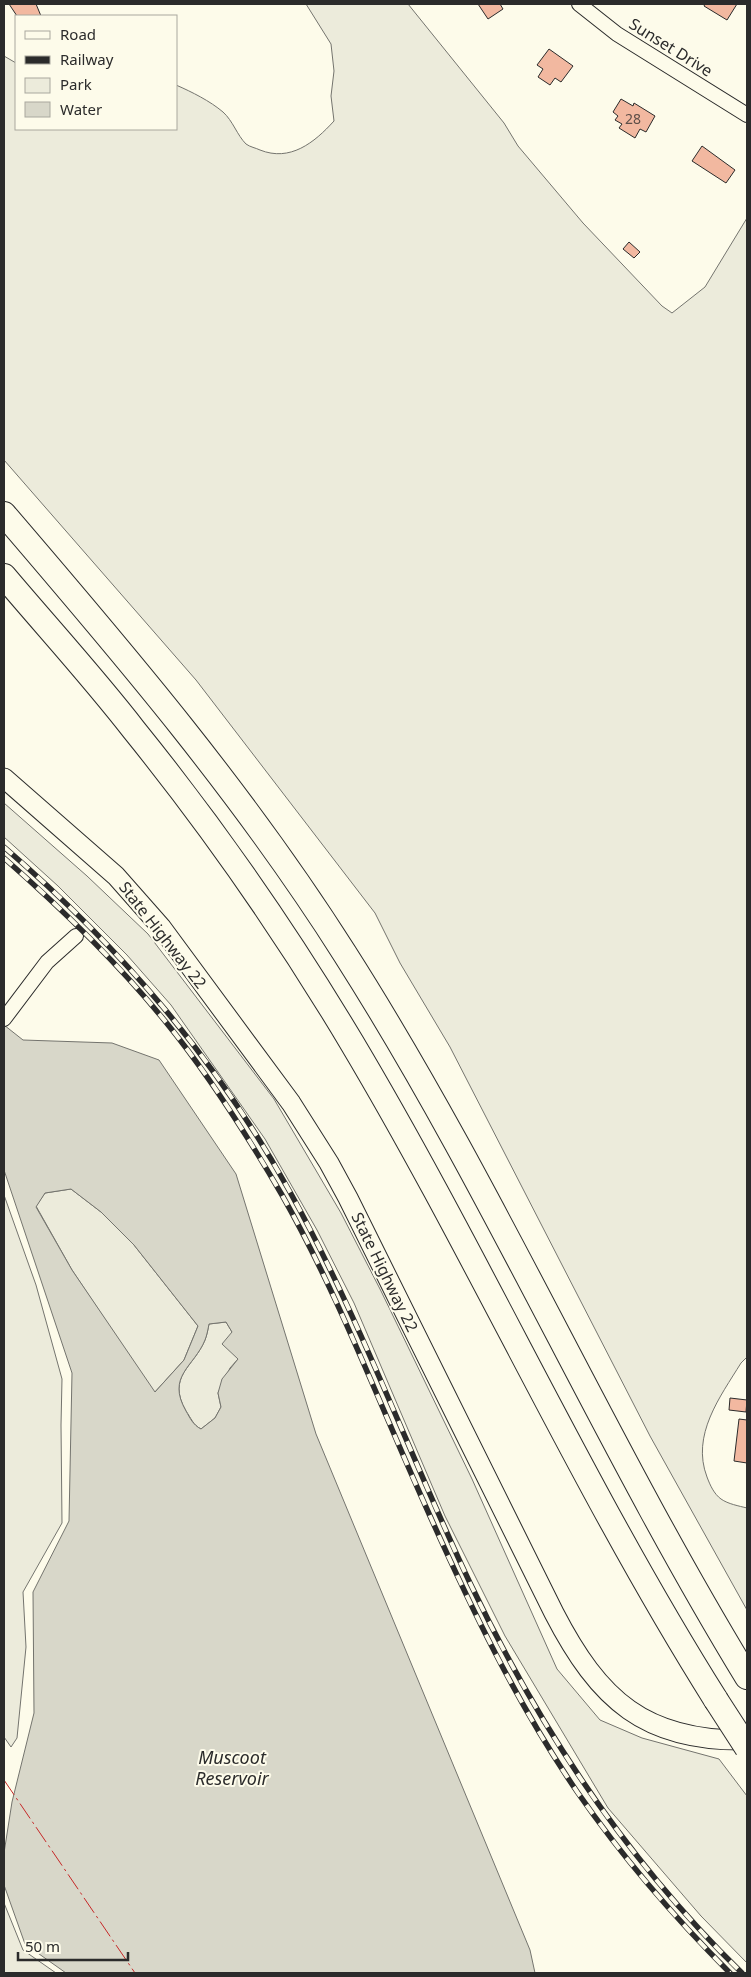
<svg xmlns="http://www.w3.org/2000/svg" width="751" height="1977" viewBox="0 0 751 1977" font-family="'Noto Sans',sans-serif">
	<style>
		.green { fill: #ecebdb; stroke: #74746e }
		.water { fill: #d8d7c9; stroke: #74746e; fill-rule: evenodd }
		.building { fill: #f2b8a0; stroke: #2b2b2b }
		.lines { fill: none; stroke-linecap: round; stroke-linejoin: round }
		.street-casing { stroke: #2b2b2b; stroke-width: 16 }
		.secondary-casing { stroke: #2b2b2b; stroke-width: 21 }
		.highway-casing { stroke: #2b2b2b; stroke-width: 26 }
		.street { stroke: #fdfbea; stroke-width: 14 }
		.secondary { stroke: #fdfbea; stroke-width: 19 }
		.highway { stroke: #fdfbea; stroke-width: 24 }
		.rail-casing { stroke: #2b2b2b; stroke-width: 5.5 }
		.rail { stroke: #fdfbea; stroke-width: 4; stroke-dasharray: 11; stroke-linecap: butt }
		.highway-bridge-casing { stroke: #2b2b2b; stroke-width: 26; stroke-linecap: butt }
		.highway-bridge { stroke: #fdfbea; stroke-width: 24 }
		.power { stroke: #c62828; stroke-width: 1; stroke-dasharray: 18 4 2.5 4; stroke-linecap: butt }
		.labels { text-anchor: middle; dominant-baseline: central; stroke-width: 4; stroke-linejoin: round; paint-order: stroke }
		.number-label { font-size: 14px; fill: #5d4e48 }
		.street-label { font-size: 16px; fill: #2b2b2b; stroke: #fdfbea }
		.water-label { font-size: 18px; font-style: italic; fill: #2b2b2b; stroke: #fdfbea }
	</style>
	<rect width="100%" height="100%" fill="#fdfbea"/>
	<g class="green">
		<path d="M306,4H408L504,123L518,146L583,223L662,306L672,313L705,287L747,218V1357L741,1363C720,1397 691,1435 707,1477C710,1485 714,1494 721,1499C728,1504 739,1506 747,1508V1610L650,1436L450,1047L400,963L375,913L196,680L4,460V56L16,63V129H176V85C192,92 210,101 223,112C233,121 237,135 246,144C250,147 256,148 260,150C290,162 314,143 334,121L331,96L334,71L331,44Z"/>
		<polygon points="4,803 87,876 148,934 274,1099 341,1213 381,1291 472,1479 557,1669 600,1720 642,1738 719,1759 747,1796 747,1963 701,1916 608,1808 505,1636 445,1516 354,1303 317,1230 265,1139 171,1005 127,955 58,886 4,837"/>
		<polygon points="71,1189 101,1212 134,1245 198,1326 184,1360 154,1393 72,1270 36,1206 45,1193"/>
		<polygon points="4,1195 36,1285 62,1379 61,1425 62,1523 23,1592 26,1647 17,1738 11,1747 4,1737"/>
		<path d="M226,1322L232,1332L238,1359L230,1368L218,1393L221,1407L215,1418L201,1429C193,1425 191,1418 186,1411C166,1376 194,1367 205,1340C207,1335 208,1329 209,1324Z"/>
		<polygon points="4,1903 23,1950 56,1973 4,1973"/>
	</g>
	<path class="water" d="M4,1025L23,1040L112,1043L159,1060L236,1174L316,1434L530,1950L535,1973H66L25,1944L4,1885V1853L12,1802L34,1713L33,1592L69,1521L72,1373L4,1170ZM71,1189L101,1212L134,1245L198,1326L184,1360L155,1392L72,1270L36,1207L45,1193ZM226,1322L232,1332L222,1344L238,1359L222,1379L218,1393L221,1407L215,1418L201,1429C193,1425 190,1418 186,1411C166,1376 194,1367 205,1340C207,1335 208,1329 209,1324Z"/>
	<g class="building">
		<polygon points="9,4 36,4 41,16 17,16"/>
		<polygon points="478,4 500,4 503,9 488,19"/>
		<polygon points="705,4 737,4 727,20 704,6"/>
		<polygon points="549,49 573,66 561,82 555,78 550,85 538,77 543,69 537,65"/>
		<polygon points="621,99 633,106 634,103 655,116 646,132 640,129 635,138 619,128 622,124 615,120 618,116 613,112"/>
		<polygon points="702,146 735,170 726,183 692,161"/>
		<polygon points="629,242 640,252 634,258 623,249"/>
		<polygon points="730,1398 747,1400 746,1412 729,1410"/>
		<polygon points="739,1419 747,1420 747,1463 734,1461"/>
	</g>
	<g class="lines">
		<defs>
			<g id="street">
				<polyline points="579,4 617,34 747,115"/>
				<polyline points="4,1019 47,962 76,936"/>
			</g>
			<path id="secondary" d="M4,778L116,876L161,927L291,1103L329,1163L348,1198L554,1613C599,1700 645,1742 747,1740"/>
			<g id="highway">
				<path d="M4,514C125,655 245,796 345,954C493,1186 603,1441 747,1677"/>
				<path d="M4,576C47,627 93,677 134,730C214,829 287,934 352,1043C480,1258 583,1489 716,1700"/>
			</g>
		</defs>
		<use href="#street" class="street-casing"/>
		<use href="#secondary" class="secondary-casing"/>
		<use href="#highway" class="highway-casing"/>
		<use href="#street" class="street"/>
		<use href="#secondary" class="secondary"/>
		<use href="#highway" class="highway"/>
		<defs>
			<g id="rail">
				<path d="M4,847C121,948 215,1057 290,1192C360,1318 409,1454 470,1583C539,1728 627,1861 742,1973"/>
				<path d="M4,858C61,908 117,962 165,1021C209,1075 247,1135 282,1195C338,1294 379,1403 426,1507C470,1606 517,1704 578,1793C623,1858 675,1918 730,1973"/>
			</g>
		</defs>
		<use href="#rail" class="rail-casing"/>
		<use href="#rail" class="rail"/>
		<defs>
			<polyline id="highway-bridge" points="716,1700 747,1748"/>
		</defs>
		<use href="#highway-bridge" class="highway-bridge-casing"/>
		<use href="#highway-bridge" class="highway-bridge"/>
		<polyline class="power" points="4,1780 135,1973"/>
	</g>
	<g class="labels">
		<g class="number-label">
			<text x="633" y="118">28</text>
		</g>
		<g class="street-label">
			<text transform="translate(671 47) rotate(32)">Sunset Drive</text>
			<text transform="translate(163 935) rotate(52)">State Highway 22</text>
			<text transform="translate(385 1272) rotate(64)">State Highway 22</text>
		</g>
		<g class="water-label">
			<text x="232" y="1757">Muscoot<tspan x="232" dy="21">Reservoir</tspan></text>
		</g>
	</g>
	<rect width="751" height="1977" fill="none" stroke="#2b2b2b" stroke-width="10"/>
	<rect x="15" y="15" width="162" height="115" fill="#fdfbea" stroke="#a9a89e"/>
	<rect x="25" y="31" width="25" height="8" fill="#fdfbea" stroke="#a9a89e"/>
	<text x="60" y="40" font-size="15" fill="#2b2b2b">Road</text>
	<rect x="25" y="56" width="25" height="8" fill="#2b2b2b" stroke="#a9a89e"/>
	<text x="60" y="65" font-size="15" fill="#2b2b2b">Railway</text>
	<rect x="25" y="78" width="25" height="15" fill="#ecebdb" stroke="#a9a89e"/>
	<text x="60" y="90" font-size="15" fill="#2b2b2b">Park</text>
	<rect x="25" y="102" width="25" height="15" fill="#d8d7c9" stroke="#a9a89e"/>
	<text x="60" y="115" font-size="15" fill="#2b2b2b">Water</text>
	<path d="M18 1952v8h110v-8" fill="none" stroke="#2b2b2b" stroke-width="2.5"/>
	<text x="25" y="1952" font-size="15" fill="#2b2b2b" stroke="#fdfbea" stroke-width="4" paint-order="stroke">50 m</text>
</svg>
